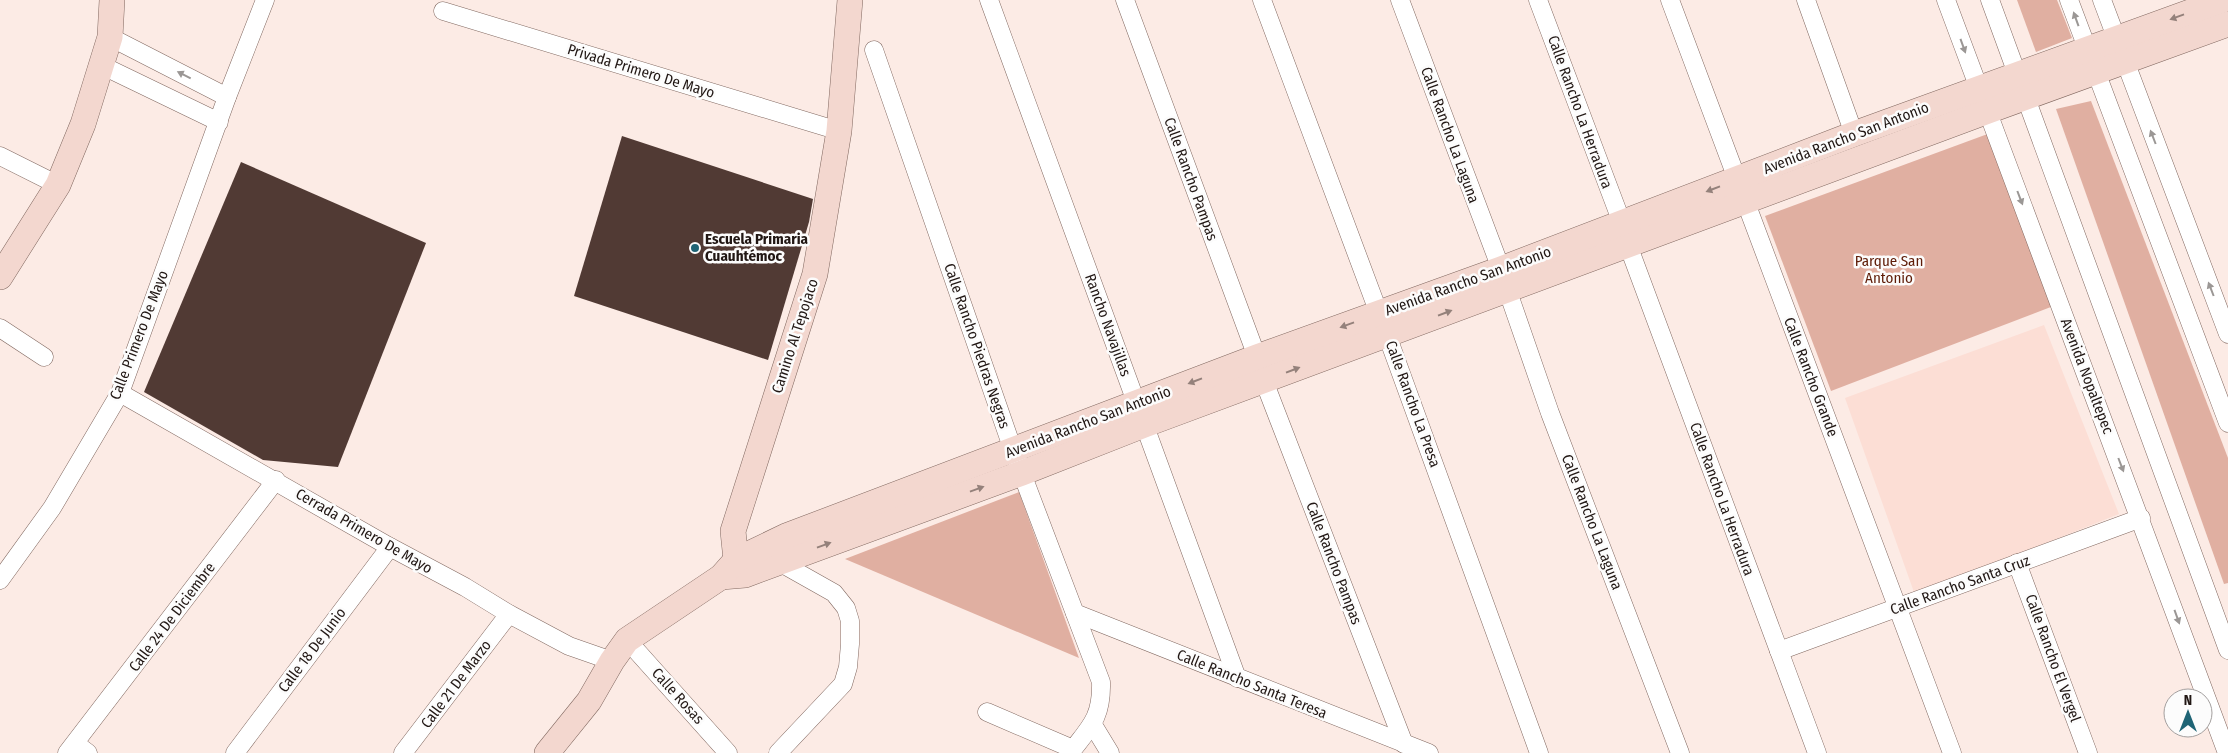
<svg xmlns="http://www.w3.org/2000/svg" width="2228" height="753" viewBox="0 0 2228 753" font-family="'Fira Sans Condensed',sans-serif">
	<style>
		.built { fill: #fcded5 }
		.green { fill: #e0afa1 }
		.building { fill: #513a34 }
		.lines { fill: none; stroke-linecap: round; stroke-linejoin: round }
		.street-casing { stroke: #816860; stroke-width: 19 }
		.secondary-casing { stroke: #816860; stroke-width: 26 }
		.street { stroke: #fff; stroke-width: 18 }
		.secondary { stroke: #f3d7cf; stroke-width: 25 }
		.oneway { fill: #94817b }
		.oneway2 { fill: #9b9795 }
		.poi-dot { fill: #1f6475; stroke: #fcfcfc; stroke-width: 2 }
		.labels { text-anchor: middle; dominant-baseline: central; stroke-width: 5; stroke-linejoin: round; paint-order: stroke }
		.street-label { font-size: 15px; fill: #211714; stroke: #fcfcfc }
		.poi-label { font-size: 15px; font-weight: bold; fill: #211714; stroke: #fcfcfc; text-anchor: start }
		.park-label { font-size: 15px; fill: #5f1d08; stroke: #fcfcfc }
	</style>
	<rect width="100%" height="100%" fill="#fcebe5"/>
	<polygon class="built" points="2044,325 2119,514 1915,595 1845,398"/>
	<g class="green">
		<polygon points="2017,0 2057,0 2072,38 2036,52"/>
		<polygon points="2091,101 2228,458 2228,583 2224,584 2056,109"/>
		<polygon points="1993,132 2056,305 1831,391 1765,216"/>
		<polygon points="1019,492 1079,658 845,559"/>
	</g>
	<g class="building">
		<polygon points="622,136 813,199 809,222 768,360 574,296"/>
		<polygon points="241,162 426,243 338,467 263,460 144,392"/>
	</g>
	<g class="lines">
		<defs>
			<g id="street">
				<polyline points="989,0 1237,678"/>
				<polyline points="1125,0 1257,357"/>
				<polyline points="1262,0 1387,335 1539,753"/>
				<polyline points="1400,0 1501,269"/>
				<polyline points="1538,0 1622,223"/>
				<polyline points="1670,0 1952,753"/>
				<polyline points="1806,0 1854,134"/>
				<polyline points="1946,0 2227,753"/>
				<polyline points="1990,0 2228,650"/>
				<polyline points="2069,0 2228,423"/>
				<polyline points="2102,0 2228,334"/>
				<polyline points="443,11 839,131"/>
				<polyline points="110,37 227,97"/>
				<path d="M874,50L1013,450L1101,682C1102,718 1090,727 1070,753"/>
				<polyline points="103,66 219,122"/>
				<polyline points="0,156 58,185"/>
				<polyline points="1628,245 1817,753"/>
				<polyline points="1507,289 1550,413 1680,753"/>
				<polyline points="0,328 44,357"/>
				<polyline points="1264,381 1404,744"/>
				<polyline points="120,393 390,547 465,587 509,614 569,646 612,661"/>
				<polyline points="775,558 779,562 834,593 846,608 850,621 850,644 848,667 843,684 778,753"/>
				<polyline points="2017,563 2088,753"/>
				<polyline points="0,580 52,508 120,393 227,97 265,0"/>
				<polyline points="1075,613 1429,753"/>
				<polyline points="627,640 728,753"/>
				<polyline points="1779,651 2141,518"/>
				<polyline points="987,712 1073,749"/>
				<polyline points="1093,725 1110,753"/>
				<polyline points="76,744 88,753"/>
				<polyline points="67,753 276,480"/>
				<polyline points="235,753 390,547"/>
				<polyline points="403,753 509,614"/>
			</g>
			<g id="secondary">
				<polyline points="0,277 58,185 83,124 110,37 112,0"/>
				<polyline points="743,573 736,560 733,531 815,274 839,131 850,0"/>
				<polyline points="721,577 745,575 1022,473 1144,425 1988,111 2228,24"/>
				<polyline points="547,753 589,701 612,661 627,640 721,577 736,560 786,536 1257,357 1501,269 1854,134 2223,0"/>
			</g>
		</defs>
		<use href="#street" class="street-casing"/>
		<use href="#secondary" class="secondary-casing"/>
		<use href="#street" class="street"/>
		<use href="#secondary" class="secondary"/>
	</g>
	<defs><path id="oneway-solid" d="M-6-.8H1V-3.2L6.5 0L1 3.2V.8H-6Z" transform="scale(1.25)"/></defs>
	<g class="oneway">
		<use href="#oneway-solid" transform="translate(2177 17) rotate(160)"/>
		<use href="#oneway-solid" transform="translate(1713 189) rotate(159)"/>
		<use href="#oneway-solid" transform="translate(1445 313) rotate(-21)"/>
		<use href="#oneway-solid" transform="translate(1347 325) rotate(160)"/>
		<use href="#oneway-solid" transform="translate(1293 370) rotate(-21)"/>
		<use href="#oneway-solid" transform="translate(1195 381) rotate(159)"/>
		<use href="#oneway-solid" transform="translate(977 489) rotate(-20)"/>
		<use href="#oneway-solid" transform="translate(824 545) rotate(-20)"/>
	</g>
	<g class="oneway2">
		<use href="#oneway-solid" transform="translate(2076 19) rotate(-110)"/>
		<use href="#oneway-solid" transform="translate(1963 46) rotate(70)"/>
		<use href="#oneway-solid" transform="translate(184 75) rotate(-153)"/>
		<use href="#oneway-solid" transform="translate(2153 137) rotate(-111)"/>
		<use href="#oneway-solid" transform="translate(2020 198) rotate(69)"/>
		<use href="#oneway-solid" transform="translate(2211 289) rotate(-111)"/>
		<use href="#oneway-solid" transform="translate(2121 465) rotate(69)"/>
		<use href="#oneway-solid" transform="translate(2177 617) rotate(70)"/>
	</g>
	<circle class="poi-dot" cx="695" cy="248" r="5"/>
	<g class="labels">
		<g class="street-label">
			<text transform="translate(641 71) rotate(17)">Privada Primero De Mayo</text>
			<text transform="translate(1580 112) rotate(70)">Calle Rancho La Herradura</text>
			<text transform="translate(1450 135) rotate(70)">Calle Rancho La Laguna</text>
			<text transform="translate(1846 138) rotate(-21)">Avenida Rancho San Antonio</text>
			<text transform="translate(1191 179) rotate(70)">Calle Rancho Pampas</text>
			<text transform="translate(1468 281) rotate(-20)">Avenida Rancho San Antonio</text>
			<text transform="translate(1108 325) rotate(70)">Rancho Navajillas</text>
			<text transform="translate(139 335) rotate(-69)">Calle Primero De Mayo</text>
			<text transform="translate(795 336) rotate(-72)">Camino Al Tepojaco</text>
			<text transform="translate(977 346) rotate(71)">Calle Rancho Piedras Negras</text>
			<text transform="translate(2087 376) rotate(69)">Avenida Nopaltepec</text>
			<text transform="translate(1811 377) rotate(69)">Calle Rancho Grande</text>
			<text transform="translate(1413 404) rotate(70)">Calle Rancho La Presa</text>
			<text transform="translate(1088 422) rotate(-21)">Avenida Rancho San Antonio</text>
			<text transform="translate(1722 499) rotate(70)">Calle Rancho La Herradura</text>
			<text transform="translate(1592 522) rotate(69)">Calle Rancho La Laguna</text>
			<text transform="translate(364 531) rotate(30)">Cerrada Primero De Mayo</text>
			<text transform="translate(1334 563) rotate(69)">Calle Rancho Pampas</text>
			<text transform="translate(1960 585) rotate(-20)">Calle Rancho Santa Cruz</text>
			<text transform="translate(172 617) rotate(-53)">Calle 24 De Diciembre</text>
			<text transform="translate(312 650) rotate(-53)">Calle 18 De Junio</text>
			<text transform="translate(2053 658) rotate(70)">Calle Rancho El Vergel</text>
			<text transform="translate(456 684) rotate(-53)">Calle 21 De Marzo</text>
			<text transform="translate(1252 684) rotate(22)">Calle Rancho Santa Teresa</text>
			<text transform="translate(678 696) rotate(48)">Calle Rosas</text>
		</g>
		<g class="poi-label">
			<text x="705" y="239">Escuela Primaria<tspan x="705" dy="17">Cuauhtémoc</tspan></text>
		</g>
		<g class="park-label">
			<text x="1889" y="261">Parque San<tspan x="1889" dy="17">Antonio</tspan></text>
		</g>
	</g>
	<g transform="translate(2188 713)"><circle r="24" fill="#fcfcfc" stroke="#a4a09f"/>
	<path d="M0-4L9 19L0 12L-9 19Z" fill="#1f6475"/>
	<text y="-8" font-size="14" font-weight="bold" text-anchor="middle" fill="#211714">N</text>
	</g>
</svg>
